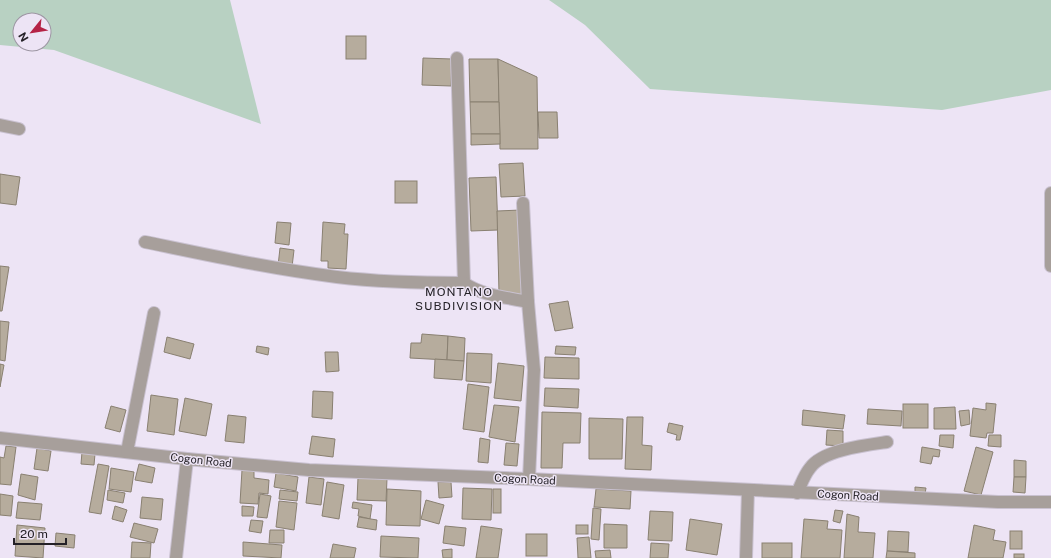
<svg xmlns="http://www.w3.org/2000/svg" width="1051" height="558" viewBox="0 0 1051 558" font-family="'Public Sans',sans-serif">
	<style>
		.green { fill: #b8d1c2; fill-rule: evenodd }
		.building { fill: #b6ac9d; stroke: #898071 }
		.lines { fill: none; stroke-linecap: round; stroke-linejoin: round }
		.minor-casing { stroke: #c9c1d0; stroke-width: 14 }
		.minor { stroke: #a79f9b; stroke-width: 12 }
		.labels { text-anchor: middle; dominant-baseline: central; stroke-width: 3; stroke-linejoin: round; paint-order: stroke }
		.street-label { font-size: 11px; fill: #242127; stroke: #ede4f5 }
		.neighbourhood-label { font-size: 12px; letter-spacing: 1px; fill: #242127; stroke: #ede4f5 }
	</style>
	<rect width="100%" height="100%" fill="#ede4f5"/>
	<g class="green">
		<path d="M0,0H230L261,124L54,50L0,45ZM20,20H44V44H20Z"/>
		<polygon points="549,0 1051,0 1051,90 942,110 650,89 585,25"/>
	</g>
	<g class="building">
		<rect x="346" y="36" width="20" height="23"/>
		<polygon points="423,58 452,59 451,86 422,85"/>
		<polygon points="469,59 498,59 499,102 470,102"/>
		<polygon points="498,59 537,77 538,149 500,149"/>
		<polygon points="470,102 499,102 500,134 471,134"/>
		<polygon points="538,112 557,112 558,138 539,138"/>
		<polygon points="471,134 500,134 500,144 471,145"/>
		<polygon points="523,163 525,196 501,197 499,164"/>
		<polygon points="0,174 20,177 16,205 0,203"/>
		<polygon points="496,177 498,230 471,231 469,178"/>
		<rect x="395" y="181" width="22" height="22"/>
		<polygon points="521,210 522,296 499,293 497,211"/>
		<polygon points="277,222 291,223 289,245 275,243"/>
		<polygon points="323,222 345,224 344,234 348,234 346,269 328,268 328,261 321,261"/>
		<polygon points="280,248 294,250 292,267 278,266"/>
		<polygon points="0,266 9,267 2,311 0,311"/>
		<polygon points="568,301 573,328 555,331 549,304"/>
		<polygon points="0,321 9,322 5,361 0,360"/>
		<polygon points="422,334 448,336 447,360 410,358 411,343 421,343"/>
		<polygon points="448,336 465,338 464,361 447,360"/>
		<polygon points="167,337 194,344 190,359 164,352"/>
		<polygon points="257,346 269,348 268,355 256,352"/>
		<polygon points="556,346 576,347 575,355 555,354"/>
		<polygon points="325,352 338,352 339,371 326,372"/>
		<polygon points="467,353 492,354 491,383 466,381"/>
		<polygon points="545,357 579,358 579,379 544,378"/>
		<polygon points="435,359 464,361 462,380 434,378"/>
		<polygon points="498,363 524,366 521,401 494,398"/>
		<polygon points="0,364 4,365 0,387"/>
		<polygon points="468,384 489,387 484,432 463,429"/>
		<polygon points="545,388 579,389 578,408 544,406"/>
		<polygon points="313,391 333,392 332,419 312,417"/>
		<polygon points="151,395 178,399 174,435 147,431"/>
		<polygon points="185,398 212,404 206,436 179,431"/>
		<polygon points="986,403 996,404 993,433 987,433 986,438 970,436 973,408 986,410"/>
		<rect x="903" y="404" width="25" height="24"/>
		<polygon points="494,405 519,407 515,442 489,437"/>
		<polygon points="111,406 126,410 120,432 105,428"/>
		<polygon points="955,407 956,429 934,429 934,408"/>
		<polygon points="868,409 902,411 901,426 867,424"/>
		<polygon points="803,410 845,415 843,429 802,425"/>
		<polygon points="969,410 970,424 961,426 959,411"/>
		<polygon points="542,412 581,413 580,443 563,443 562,468 541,468"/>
		<polygon points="228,415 246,417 244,443 225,441"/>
		<polygon points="627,417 643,417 642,445 652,446 651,470 625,469"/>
		<polygon points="589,418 623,419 622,459 589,459"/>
		<polygon points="669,423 683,426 680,440 676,440 677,435 667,432"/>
		<polygon points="827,430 843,431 843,446 826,445"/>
		<polygon points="940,435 954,435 953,448 939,446"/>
		<polygon points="989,435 1001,435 1001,447 988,446"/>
		<polygon points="312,436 335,439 333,457 309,454"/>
		<polygon points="480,438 490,440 488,463 478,462"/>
		<polygon points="506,443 519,444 517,466 504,465"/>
		<polygon points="6,446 16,447 11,485 0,484 0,457 4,458"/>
		<polygon points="922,447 940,450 939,457 933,456 931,464 920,462"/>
		<polygon points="976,447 993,452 981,495 964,491"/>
		<polygon points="37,448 51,451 48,471 34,469"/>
		<polygon points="82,452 95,454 94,465 81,464"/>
		<polygon points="1014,460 1026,461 1026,477 1014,477"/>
		<polygon points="98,464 109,466 101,514 89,512"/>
		<polygon points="139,464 155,468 152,483 135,480"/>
		<polygon points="111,468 134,472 131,492 109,489"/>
		<polygon points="242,470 254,471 254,478 269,480 268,494 259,493 258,504 240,503"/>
		<polygon points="276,473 298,477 296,491 274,487"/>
		<polygon points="21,474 38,477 35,500 18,495"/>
		<polygon points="309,477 324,479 321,505 306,503"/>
		<polygon points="1014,477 1026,477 1025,493 1013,492"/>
		<polygon points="358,478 387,479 386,501 357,500"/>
		<polygon points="327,482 344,485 339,519 322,516"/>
		<polygon points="438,482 451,482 452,497 439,498"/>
		<polygon points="915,487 926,488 925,494 915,493"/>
		<polygon points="463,488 492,489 491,520 462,519"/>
		<polygon points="387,489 421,491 420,526 386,525"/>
		<rect x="493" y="489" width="8" height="24"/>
		<polygon points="596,489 631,491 630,509 594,507"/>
		<polygon points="108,490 125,493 123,503 107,500"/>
		<polygon points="280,490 298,492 297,501 279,499"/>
		<polygon points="0,494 13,496 11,516 0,515"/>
		<polygon points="260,494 271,496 267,518 257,517"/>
		<polygon points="142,497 163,499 161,520 140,518"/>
		<polygon points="426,500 444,505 439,524 421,519"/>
		<polygon points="279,501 297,503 294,530 276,527"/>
		<polygon points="18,502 42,504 40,520 16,518"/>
		<polygon points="353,502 372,505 370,519 358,516 359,509 352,508"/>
		<polygon points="115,506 127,510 123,522 112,519"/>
		<polygon points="242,506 254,507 253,516 242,516"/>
		<polygon points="593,508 601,509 599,540 591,539"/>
		<polygon points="835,510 843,511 840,523 833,521"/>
		<polygon points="650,511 673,512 672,541 648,540"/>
		<polygon points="847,514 859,517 858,532 875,533 873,558 844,558"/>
		<polygon points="359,517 377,520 376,530 357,527"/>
		<polygon points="690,519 722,524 717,555 686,550"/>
		<polygon points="804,519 828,521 827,529 842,530 840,558 801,558"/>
		<polygon points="251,520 263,521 261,533 249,531"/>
		<polygon points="134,523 158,529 154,543 130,537"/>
		<polygon points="604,524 627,525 627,548 604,548"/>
		<polygon points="17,525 45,528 43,558 15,556"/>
		<rect x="576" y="525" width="12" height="9"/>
		<polygon points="974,525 995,530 993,540 1006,542 1003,558 968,558"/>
		<polygon points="445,526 466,528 464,546 443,543"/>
		<polygon points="481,526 502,529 498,558 476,558"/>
		<polygon points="270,530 284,530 284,543 269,543"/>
		<polygon points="888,531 909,532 908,552 887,551"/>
		<rect x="1010" y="531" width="12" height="18"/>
		<polygon points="56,533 75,535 74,548 55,546"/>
		<rect x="526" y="534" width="21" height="22"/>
		<polygon points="381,536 419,538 418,558 380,557"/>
		<polygon points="589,537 591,558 578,558 577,538"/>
		<polygon points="132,542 151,543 150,558 131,558"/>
		<polygon points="243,542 282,545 281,558 243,556"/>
		<polygon points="651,543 669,544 668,558 650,558"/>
		<rect x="762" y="543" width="30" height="15"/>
		<polygon points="333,544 356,548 354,558 330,558"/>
		<polygon points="452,549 452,558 443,558 442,550"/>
		<polygon points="610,550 611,558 596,558 595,551"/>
		<polygon points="887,551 915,553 915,558 886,558"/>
		<rect x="1014" y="554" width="10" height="4"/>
	</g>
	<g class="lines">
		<defs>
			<g id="minor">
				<path d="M457,58L464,283C483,296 506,297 528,302L534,370L529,479"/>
				<polyline points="0,125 19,129"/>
				<polyline points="1051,193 1051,266"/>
				<polyline points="523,203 528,302"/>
				<path d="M145,242C208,255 272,269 337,277C379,282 422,283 464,283"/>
				<polyline points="0,438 187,459 309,470 529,479 998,502 1051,502"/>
				<polyline points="127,452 154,313"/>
				<path d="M797,493C801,485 804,475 810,468C822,450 866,445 887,442"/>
				<polyline points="176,558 187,459"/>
				<polyline points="746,558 748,490"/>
			</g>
		</defs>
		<use href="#minor" class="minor-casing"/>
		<use href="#minor" class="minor"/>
	</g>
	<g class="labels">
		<g class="street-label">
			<text transform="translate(201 460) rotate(6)">Cogon Road</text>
			<text transform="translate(525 479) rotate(3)">Cogon Road</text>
			<text transform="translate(848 495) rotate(3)">Cogon Road</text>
		</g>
		<g class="neighbourhood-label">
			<text x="459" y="292">MONTANO<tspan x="459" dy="14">SUBDIVISION</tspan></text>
		</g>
	</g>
	<g transform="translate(32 32) rotate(240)"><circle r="19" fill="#ede4f5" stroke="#9d96a3"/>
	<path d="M0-3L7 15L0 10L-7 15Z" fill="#b52346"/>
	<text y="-6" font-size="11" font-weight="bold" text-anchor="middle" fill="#242127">N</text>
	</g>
	<path d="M14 538v6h52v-6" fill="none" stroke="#242127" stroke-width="2"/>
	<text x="20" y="538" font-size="12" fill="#242127" stroke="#ede4f5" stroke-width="3" paint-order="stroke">20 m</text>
</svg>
